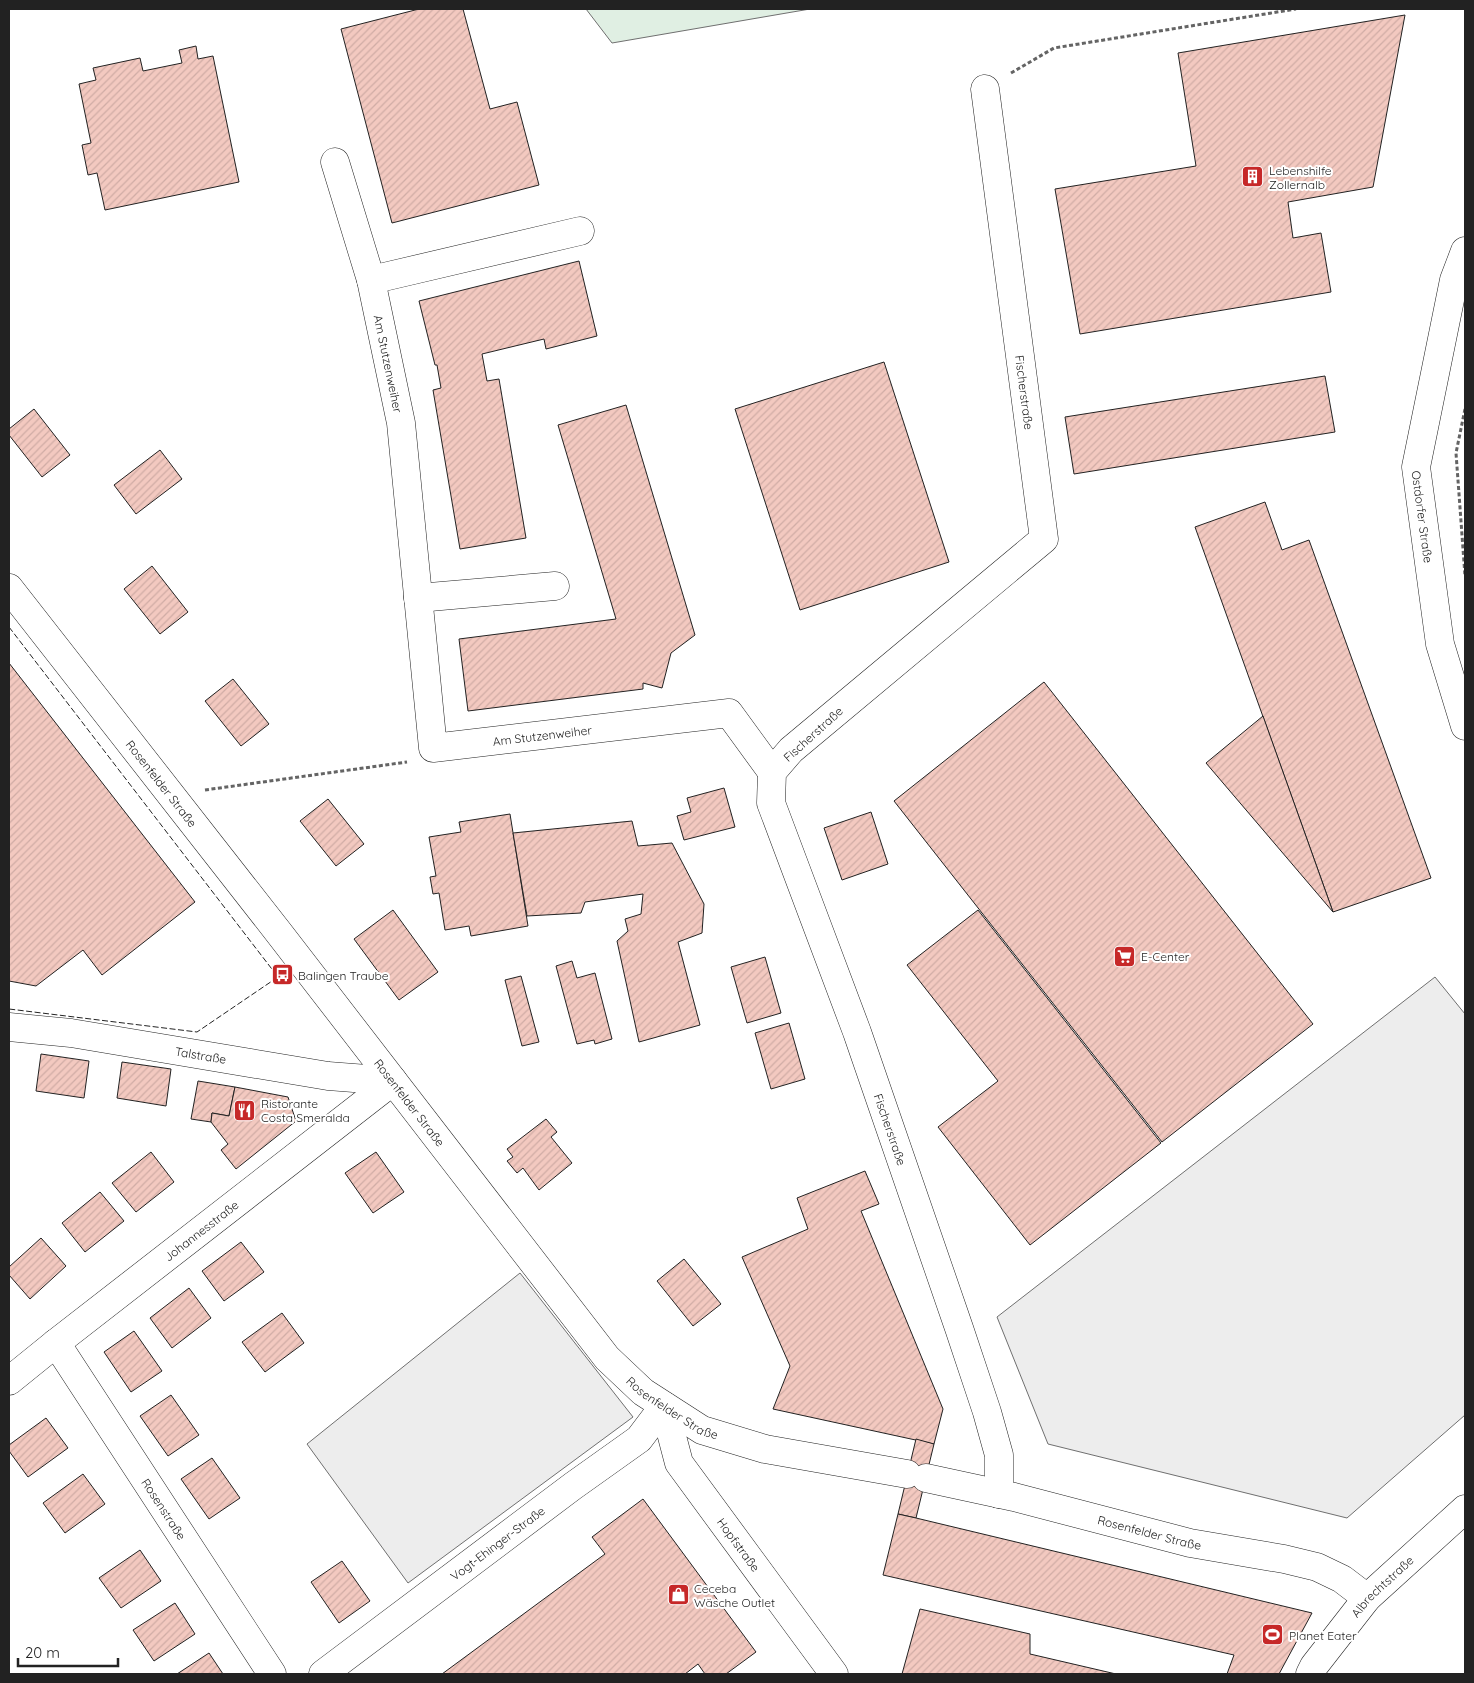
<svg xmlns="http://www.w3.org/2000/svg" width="1474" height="1683" viewBox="0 0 1474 1683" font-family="Quicksand,sans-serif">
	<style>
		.green { fill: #e0efe3; stroke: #6f6f6f }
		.parking { fill: #ededed; stroke: #6f6f6f }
		.building { fill: url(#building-hatch); stroke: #222 }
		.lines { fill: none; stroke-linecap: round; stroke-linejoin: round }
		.minor-casing { stroke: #222; stroke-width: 29 }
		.major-casing { stroke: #222; stroke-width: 29 }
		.path { stroke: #646464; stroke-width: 3; stroke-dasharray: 4 2.5; stroke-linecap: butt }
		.minor { stroke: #fff; stroke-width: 28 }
		.major { stroke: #fff; stroke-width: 28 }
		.fence { stroke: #222; stroke-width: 1; stroke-dasharray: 6 2.5; stroke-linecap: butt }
		.labels { text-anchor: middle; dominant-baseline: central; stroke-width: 4; stroke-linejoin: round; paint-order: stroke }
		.poi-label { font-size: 12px; fill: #222; stroke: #fff; text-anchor: start }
		.street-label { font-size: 12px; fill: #222; stroke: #fff }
	</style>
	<defs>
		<pattern id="building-hatch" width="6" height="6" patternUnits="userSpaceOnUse" patternTransform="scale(1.25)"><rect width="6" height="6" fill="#f3c9c0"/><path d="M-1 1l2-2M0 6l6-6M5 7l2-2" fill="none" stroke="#d0aca5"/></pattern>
	</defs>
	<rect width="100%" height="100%" fill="#fff"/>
	<polygon class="green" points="586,9 810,9 612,43"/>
	<g class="parking">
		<polygon points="1435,977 1465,1014 1465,1415 1347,1518 1048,1444 997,1317"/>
		<polygon points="520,1273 633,1417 408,1583 307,1444"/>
	</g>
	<g class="building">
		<polygon points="419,9 463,9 490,109 517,102 539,185 392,223 341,29"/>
		<polygon points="1405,15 1373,187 1288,202 1293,238 1321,233 1331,292 1080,334 1055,189 1196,166 1178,53"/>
		<polygon points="196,46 198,59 213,56 239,182 105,210 97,173 88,175 82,145 91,143 79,84 96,80 93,68 140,58 143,71 182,63 179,50"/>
		<polygon points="579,261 597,336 546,349 544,339 482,354 487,381 499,379 526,538 460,549 433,390 441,388 437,365 435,365 419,301"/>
		<polygon points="884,362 949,562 800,610 735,409"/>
		<polygon points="1325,376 1335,432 1074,474 1065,417"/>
		<polygon points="626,405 695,635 671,653 662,688 643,683 643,689 468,711 459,639 616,619 558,425"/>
		<polygon points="34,409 70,455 42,477 9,435 9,429"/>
		<polygon points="160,450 182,479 136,514 114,485"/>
		<polygon points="1265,502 1282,550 1309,540 1431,878 1333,912 1195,527"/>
		<polygon points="152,566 188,612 160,634 124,589"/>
		<polygon points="9,663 195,902 102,975 83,950 36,986 9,981"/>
		<polygon points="233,679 269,724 241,746 205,701"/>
		<polygon points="1044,682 1313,1024 1162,1142 894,801"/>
		<polygon points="1263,716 1333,912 1206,763"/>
		<polygon points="724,788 735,827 684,840 677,816 691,812 687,798"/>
		<polygon points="328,799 364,844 336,866 300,821"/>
		<polygon points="871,812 888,864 842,880 824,828"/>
		<polygon points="510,814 528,926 471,936 469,926 445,930 439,893 433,894 430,877 436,876 429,837 461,832 459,822"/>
		<polygon points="632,821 638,846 672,843 704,904 702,933 678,942 700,1025 639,1042 617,941 628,931 625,919 641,914 643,894 585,902 581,913 527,916 513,833"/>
		<polygon points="393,910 438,972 399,1000 354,939"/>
		<polygon points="978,910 1161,1143 1030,1245 938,1127 998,1081 907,965"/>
		<polygon points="765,957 781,1013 747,1023 731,967"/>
		<polygon points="572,961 577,978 595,973 612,1039 595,1044 594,1040 577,1044 556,966"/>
		<polygon points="521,976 539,1042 522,1046 505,980"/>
		<polygon points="789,1023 805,1079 771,1089 755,1033"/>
		<polygon points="41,1054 89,1061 84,1098 36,1091"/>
		<polygon points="122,1062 171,1069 166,1106 117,1098"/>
		<polygon points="198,1081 235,1087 229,1116 212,1113 211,1122 191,1119"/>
		<polygon points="235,1087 288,1097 296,1121 236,1169 221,1150 228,1144 211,1122 212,1113 229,1116"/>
		<polygon points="546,1119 557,1132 551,1137 572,1163 539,1190 523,1168 517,1173 507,1161 513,1157 507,1149"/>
		<polygon points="151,1152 174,1182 136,1212 112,1183"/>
		<polygon points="376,1152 404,1192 373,1213 345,1173"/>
		<polygon points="865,1171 879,1204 861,1211 943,1409 934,1444 773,1409 790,1366 742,1257 808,1229 797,1198"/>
		<polygon points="100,1192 124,1221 85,1252 62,1223"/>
		<polygon points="41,1238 66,1266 30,1299 9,1275 9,1267"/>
		<polygon points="241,1242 264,1272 224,1301 202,1271"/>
		<polygon points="684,1259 721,1304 693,1326 657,1281"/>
		<polygon points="189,1288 211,1318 172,1348 150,1318"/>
		<polygon points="282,1313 304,1343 265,1372 242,1342"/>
		<polygon points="134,1331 162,1371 131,1392 104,1352"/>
		<polygon points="171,1395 199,1435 168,1456 140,1416"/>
		<polygon points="46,1418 68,1448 28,1477 9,1451 9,1445"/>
		<polygon points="916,1439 934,1444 916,1518 898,1514"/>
		<polygon points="212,1458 240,1498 209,1519 181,1479"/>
		<polygon points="83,1474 105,1504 65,1533 43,1503"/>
		<polygon points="643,1499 756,1652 726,1674 705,1674 698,1664 685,1674 442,1674 605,1554 592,1537"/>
		<polygon points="898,1514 916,1518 1312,1613 1279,1674 1227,1674 1234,1655 883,1575"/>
		<polygon points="140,1550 161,1581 121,1608 99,1578"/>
		<polygon points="342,1561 370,1601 339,1623 311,1582"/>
		<polygon points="175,1603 195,1634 154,1661 133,1630"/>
		<polygon points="920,1609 1030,1634 1030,1654 1116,1674 902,1674"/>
		<polygon points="209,1653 223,1674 177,1674"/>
	</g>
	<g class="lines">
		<defs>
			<g id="minor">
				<path id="s1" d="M985,89L1044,539L791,750L772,772L771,803L857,1032L959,1328L987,1412L999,1455V1494"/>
				<path id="s2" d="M335,162L371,280L401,423L433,748L729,713L772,772"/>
				<polyline points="371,280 580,231"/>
				<path id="s3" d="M9,588L279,933L607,1358L643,1392L702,1430L765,1449L907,1474"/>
				<polyline points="418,598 555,586"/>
				<path id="s4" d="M9,1027L71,1033L328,1076L393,1081"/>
				<path id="s5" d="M56,1343L272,1674"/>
				<path id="s6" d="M9,1381L56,1343L393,1081"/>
				<path id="s7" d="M664,1406L679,1463L834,1674"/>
				<path id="s8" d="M926,1478L1014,1497L1190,1543L1284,1559L1317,1567L1342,1579L1367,1598"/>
				<path id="s9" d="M323,1674L573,1486L639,1439L664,1406"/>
				<path id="s10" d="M1310,1674L1314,1666L1367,1598L1465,1509"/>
			</g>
			<g id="major">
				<path id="s11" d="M1465,251L1454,280L1416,467L1440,644L1465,726"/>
			</g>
		</defs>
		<use href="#minor" class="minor-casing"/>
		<use href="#major" class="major-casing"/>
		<g class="path">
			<polyline points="1011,73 1054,48 1296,9"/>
			<polyline points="1465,409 1456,453 1465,576"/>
			<polyline points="205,790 407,762"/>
		</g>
		<use href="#minor" class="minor"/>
		<use href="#major" class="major"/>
		<polyline class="fence" points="9,627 278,977 197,1032 9,1009"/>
	</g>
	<defs>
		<symbol id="building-square" viewBox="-11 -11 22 22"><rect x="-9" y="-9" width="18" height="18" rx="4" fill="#c62828" stroke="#fff"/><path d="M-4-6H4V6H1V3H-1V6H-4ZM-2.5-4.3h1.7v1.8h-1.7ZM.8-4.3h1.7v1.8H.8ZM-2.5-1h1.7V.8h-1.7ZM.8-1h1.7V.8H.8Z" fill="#fff"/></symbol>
		<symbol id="supermarket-square" viewBox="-11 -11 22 22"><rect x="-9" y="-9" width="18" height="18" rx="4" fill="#c62828" stroke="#fff"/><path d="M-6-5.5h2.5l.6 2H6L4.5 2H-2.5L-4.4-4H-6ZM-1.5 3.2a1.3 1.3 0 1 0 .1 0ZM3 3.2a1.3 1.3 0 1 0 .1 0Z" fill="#fff"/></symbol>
		<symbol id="bus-square" viewBox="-11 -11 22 22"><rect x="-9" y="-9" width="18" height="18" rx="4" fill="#c62828" stroke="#fff"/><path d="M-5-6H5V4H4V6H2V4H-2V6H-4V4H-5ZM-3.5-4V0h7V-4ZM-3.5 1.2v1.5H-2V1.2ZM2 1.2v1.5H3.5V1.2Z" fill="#fff"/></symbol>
		<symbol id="restaurant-square" viewBox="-11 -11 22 22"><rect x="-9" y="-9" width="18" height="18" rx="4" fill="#c62828" stroke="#fff"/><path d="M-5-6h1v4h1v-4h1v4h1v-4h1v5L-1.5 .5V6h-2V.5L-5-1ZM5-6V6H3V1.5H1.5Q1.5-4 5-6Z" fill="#fff"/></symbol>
		<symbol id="shop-square" viewBox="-11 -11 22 22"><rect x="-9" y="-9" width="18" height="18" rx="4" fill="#c62828" stroke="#fff"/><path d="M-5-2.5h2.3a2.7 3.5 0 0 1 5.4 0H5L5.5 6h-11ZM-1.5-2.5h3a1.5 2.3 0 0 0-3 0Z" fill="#fff"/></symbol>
		<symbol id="stadium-square" viewBox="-11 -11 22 22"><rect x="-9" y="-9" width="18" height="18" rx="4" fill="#c62828" stroke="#fff"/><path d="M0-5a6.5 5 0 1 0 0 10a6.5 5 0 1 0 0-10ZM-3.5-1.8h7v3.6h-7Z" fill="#fff"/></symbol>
	</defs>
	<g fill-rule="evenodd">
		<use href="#building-square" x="1240" y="164" width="25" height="25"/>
		<use href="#supermarket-square" x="1112" y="944" width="25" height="25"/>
		<use href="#bus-square" x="270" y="962" width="25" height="25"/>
		<use href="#restaurant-square" x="232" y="1098" width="25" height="25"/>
		<use href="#shop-square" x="666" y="1582" width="25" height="25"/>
		<use href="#stadium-square" x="1260" y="1622" width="25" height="25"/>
	</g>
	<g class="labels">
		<g class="poi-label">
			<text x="1269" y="170">Lebenshilfe<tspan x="1269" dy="14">Zollernalb</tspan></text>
			<text x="1141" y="956">E-Center</text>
			<text x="298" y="975">Balingen Traube</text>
			<text x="261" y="1103">Ristorante<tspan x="261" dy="14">Costa Smeralda</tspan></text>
			<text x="694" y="1588">Ceceba<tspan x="694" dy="14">Wäsche Outlet</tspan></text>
			<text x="1289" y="1635">Planet Eater</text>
		</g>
		<g class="street-label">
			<text stroke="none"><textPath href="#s2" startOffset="209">Am Stutzenweiher</textPath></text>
			<text stroke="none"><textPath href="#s1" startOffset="306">Fischerstraße</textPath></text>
			<text stroke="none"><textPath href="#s11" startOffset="272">Ostdorfer Straße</textPath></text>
			<text transform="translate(813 734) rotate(-42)">Fischerstraße</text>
			<text stroke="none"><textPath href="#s2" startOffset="706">Am Stutzenweiher</textPath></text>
			<text stroke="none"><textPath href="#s3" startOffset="248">Rosenfelder Straße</textPath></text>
			<text stroke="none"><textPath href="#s4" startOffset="194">Talstraße</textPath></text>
			<text stroke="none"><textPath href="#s3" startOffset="652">Rosenfelder Straße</textPath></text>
			<text stroke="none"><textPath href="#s1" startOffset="1191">Fischerstraße</textPath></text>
			<text stroke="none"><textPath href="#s6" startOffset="244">Johannesstraße</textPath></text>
			<text stroke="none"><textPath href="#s3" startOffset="1058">Rosenfelder Straße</textPath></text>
			<text stroke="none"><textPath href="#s5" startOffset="198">Rosenstraße</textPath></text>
			<text stroke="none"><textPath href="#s8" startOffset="230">Rosenfelder Straße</textPath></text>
			<text stroke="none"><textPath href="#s9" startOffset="218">Vogt-Ehinger-Straße</textPath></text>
			<text stroke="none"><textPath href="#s7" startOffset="160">Hopfstraße</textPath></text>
			<text stroke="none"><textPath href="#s10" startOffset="114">Albrechtstraße</textPath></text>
		</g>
	</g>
	<rect width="1474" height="1683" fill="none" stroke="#222222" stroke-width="20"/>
	<path d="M18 1658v8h100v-8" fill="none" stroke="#222222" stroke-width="2.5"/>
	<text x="25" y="1658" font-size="15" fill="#222222" stroke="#ffffff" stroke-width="4" paint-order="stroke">20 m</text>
</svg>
